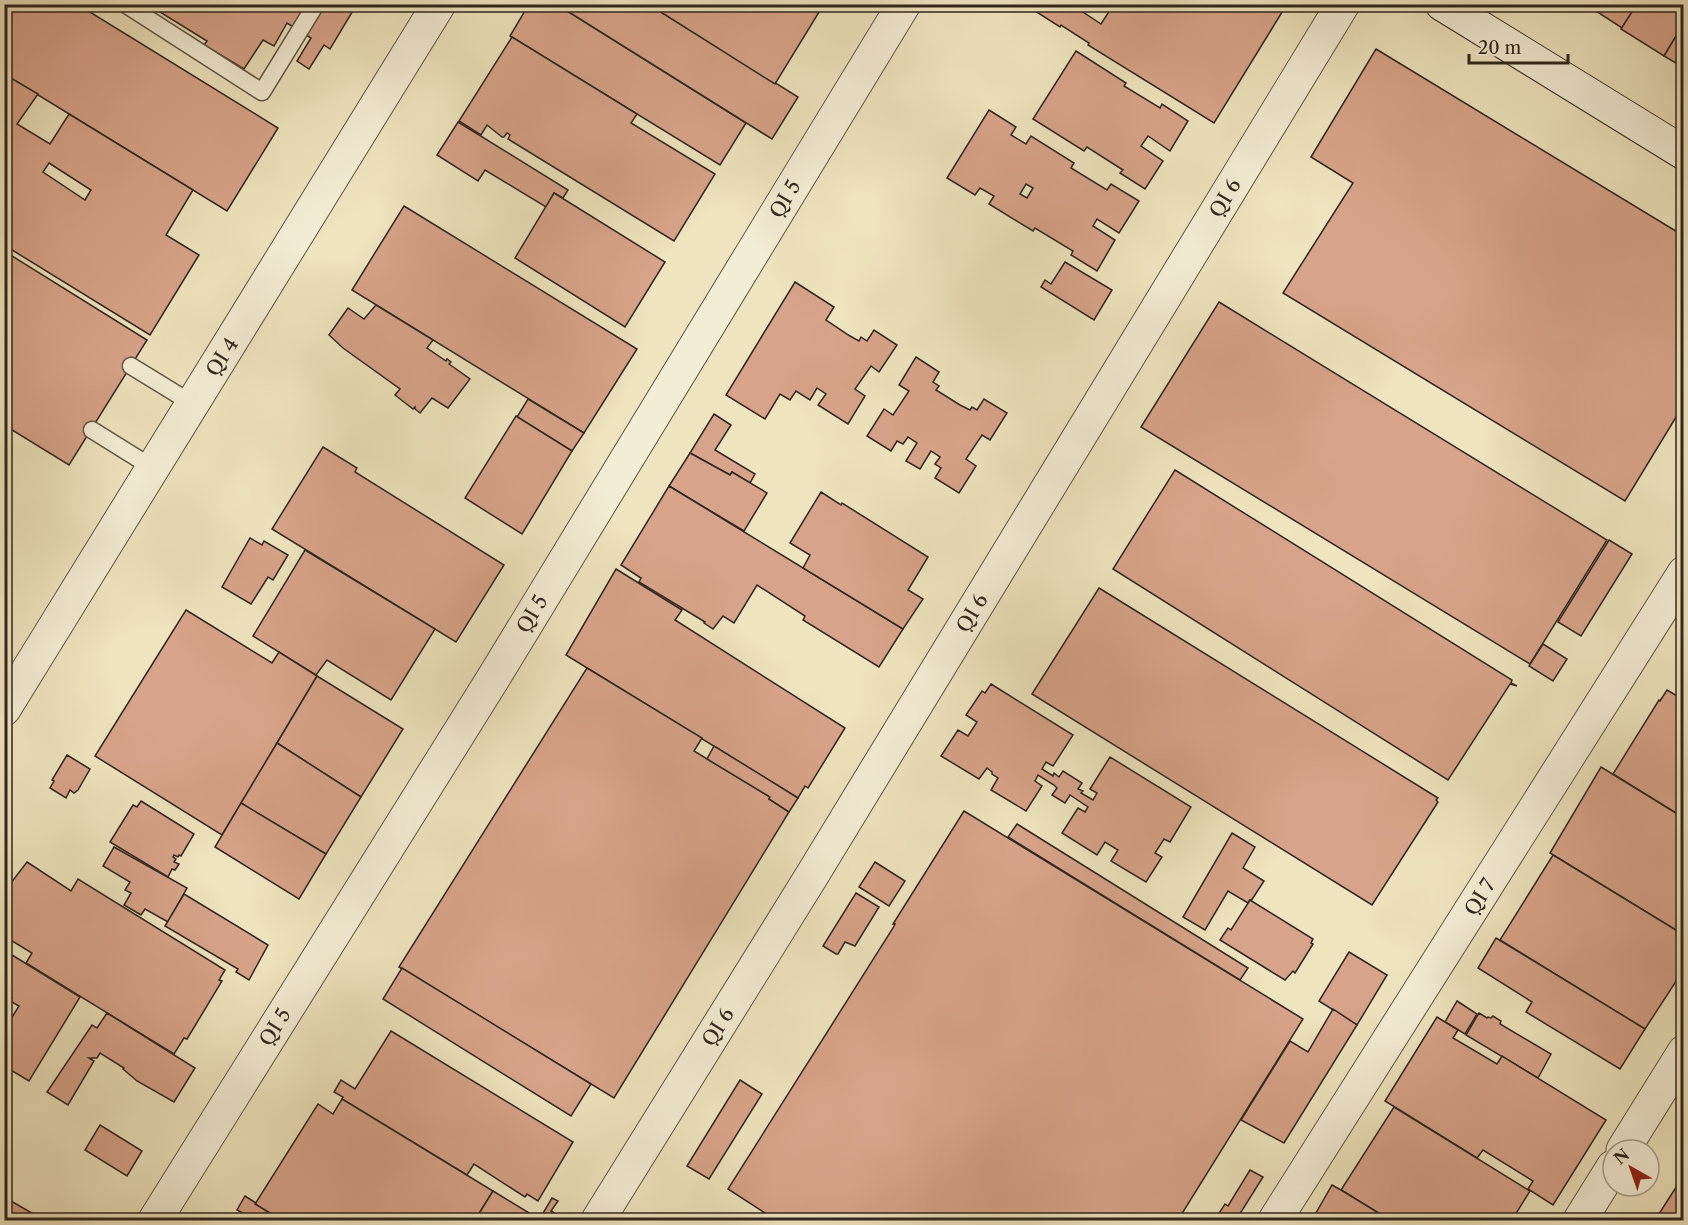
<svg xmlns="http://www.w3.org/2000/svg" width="1688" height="1225" viewBox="0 0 1688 1225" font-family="'Libre Caslon Text',serif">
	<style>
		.building { fill: #d7a38a; stroke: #2f261d; stroke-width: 1.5; fill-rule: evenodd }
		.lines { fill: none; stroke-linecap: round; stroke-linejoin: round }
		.service-casing { stroke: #5f5646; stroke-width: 19 }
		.minor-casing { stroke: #5f5646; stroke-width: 35 }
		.secondary-casing { stroke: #2f261d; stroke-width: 35 }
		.service { stroke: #f4edd5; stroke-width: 16 }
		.minor { stroke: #f4edd5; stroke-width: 33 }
		.secondary { stroke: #f4edd5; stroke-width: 33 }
		.labels { text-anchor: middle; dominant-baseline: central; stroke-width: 4.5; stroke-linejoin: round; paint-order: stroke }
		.street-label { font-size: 20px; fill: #2f261d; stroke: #f4edd5 }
	</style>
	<rect width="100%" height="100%" fill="#eee4bf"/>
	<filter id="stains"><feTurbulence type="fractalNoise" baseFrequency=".00333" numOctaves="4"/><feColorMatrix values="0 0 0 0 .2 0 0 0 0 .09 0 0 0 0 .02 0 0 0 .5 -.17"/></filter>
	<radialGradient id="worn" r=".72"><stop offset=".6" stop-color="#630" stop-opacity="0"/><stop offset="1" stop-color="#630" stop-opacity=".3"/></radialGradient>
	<g class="building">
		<polygon points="4,4 77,4 278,128 227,211 4,74"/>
		<polygon points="147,4 357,4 330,49 324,45 309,69 297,61 311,38 287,23 274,46 263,40 244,69 204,45 207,41"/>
		<polygon points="529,4 556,4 746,123 720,165 510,36"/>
		<polygon points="556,4 648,4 798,97 772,139"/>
		<polygon points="648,4 824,4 775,84"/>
		<polygon points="1024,4 1084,4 1080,10 1101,24 1112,7 1108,4 1287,4 1214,123 1088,45 1089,43 1061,25 1060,27"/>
		<polygon points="1585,4 1637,4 1622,28"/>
		<polygon points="1637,4 1684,4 1684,23 1664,56 1621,29"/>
		<polygon points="1684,23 1684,68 1664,56"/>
		<polygon points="512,37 637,114 631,123 715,174 674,241 508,139 510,135 507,133 504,137 502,137 487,125 481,135 459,121"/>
		<polygon points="1376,49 1684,236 1684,404 1625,501 1283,293 1353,183 1311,157"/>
		<polygon points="1076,51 1126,83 1124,86 1160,108 1162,104 1188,121 1170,151 1148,136 1141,146 1163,161 1145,189 1120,173 1123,170 1087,147 1084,151 1033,119"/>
		<path d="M4,74L38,94L17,124L50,144L69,114L193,190L166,235L199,255L150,335L4,245ZM49,163L91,190L85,200L43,172Z"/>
		<path d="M989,110L1016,127L1011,135L1026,144L1031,136L1074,163L1071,168L1107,190L1111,184L1139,201L1119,233L1097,219L1093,226L1115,240L1097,271L1071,255L1073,251L1035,228L1033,231L989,204L994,196L980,188L975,195L947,178ZM1026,184L1033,188L1027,198L1020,194Z"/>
		<polygon points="458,122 568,190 563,198 554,193 546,207 485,170 478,181 437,155"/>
		<polygon points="554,193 665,262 625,327 515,258"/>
		<polygon points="404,206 637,349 584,433 352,290"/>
		<polygon points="4,251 147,340 69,465 4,425"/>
		<polygon points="1065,262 1112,290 1094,320 1041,287 1045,280 1051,284"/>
		<polygon points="795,282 834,307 826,320 850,336 859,341 861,337 867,341 874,330 897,345 879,372 871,366 855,389 865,396 848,424 818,405 826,394 817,388 810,400 796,391 790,400 780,394 765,419 726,395"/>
		<polygon points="1219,302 1607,540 1530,664 1141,427"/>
		<polygon points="376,305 433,340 427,348 446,361 447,359 451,362 449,364 470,379 448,408 432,398 420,413 415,409 415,407 413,409 395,395 400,389 343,348 329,335 348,308 364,319"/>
		<polygon points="916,357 939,372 933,382 939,386 936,390 960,405 970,410 972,407 977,410 984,399 1007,413 990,440 982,435 966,459 976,466 959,493 935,478 941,468 935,464 940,457 931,451 920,469 906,461 917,443 908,437 903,444 897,441 891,451 867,436 884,409 893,415 909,391 899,385"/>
		<polygon points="528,399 584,433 572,451 517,417"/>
		<polygon points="714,414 731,425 715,450 755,474 750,483 732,472 730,475 690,453"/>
		<polygon points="516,416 572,451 522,534 465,498"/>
		<polygon points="323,447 357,468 355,472 504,565 456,642 272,529"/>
		<polygon points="690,453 730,475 732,472 767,493 744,531 669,486"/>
		<polygon points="1175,470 1512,680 1511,683 1517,686 1510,684 1448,780 1113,569"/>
		<polygon points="669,486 903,629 879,667 803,620 805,616 757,585 734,623 723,616 713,629 704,623 705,622 639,582 641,578 621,565"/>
		<polygon points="821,492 841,505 842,503 928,557 908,590 923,599 903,629 803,568 810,555 790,543"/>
		<polygon points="250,538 262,545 264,541 288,555 273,580 268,577 251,604 222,587"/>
		<polygon points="1609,540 1632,554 1581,636 1558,622"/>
		<polygon points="305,550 435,629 391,700 327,660 316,675 253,636"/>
		<polygon points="616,569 682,610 675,620 845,728 808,788 805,786 798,798 566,655"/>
		<polygon points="1099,588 1438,798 1436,800 1438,802 1372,905 1032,694"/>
		<polygon points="186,610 272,663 279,652 317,676 222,835 95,756"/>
		<polygon points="1543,644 1567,659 1553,681 1529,666"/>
		<polygon points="587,668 702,738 694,751 770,797 769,799 789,812 614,1098 399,967"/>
		<polygon points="317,676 403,729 361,797 277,743"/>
		<polygon points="991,684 1073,735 1053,766 1046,762 1042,769 1053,776 1054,773 1059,777 1063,771 1082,783 1078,789 1083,791 1081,793 1093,800 1097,793 1090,789 1110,757 1191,807 1170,842 1164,839 1155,853 1162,857 1146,882 1111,861 1118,850 1105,842 1097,855 1062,833 1078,808 1085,812 1088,807 1070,795 1065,803 1052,795 1057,788 1054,785 1038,775 1035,781 1042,786 1026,811 991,790 998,778 992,774 992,772 987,768 979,779 941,756 958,730 968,736 977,722 966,715 982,691 985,693"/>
		<polygon points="1667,690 1684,700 1684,818 1613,774 1659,700 1660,701"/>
		<polygon points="277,743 361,797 326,854 241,803"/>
		<polygon points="714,746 798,798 789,812 769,799 770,797 707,759"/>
		<polygon points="67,755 90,769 78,790 74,793 70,790 66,798 50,788 54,781 52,780"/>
		<polygon points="1601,767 1684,818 1684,935 1550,853"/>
		<polygon points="141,801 194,834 181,856 179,855 178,857 174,855 173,857 176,859 174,862 179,864 175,870 172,869 168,877 110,842 133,805 137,807"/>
		<polygon points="241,803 326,854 299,899 215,847"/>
		<polygon points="964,811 1303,1019 1178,1220 765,1220 768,1215 728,1189 893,928 895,924 893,924"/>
		<polygon points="1017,824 1248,968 1240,980 1008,837"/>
		<polygon points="1232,833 1255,847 1243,868 1264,881 1251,901 1250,900 1248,903 1228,891 1205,930 1183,917"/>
		<polygon points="114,847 187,888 168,922 145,909 141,915 124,905 131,893 125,890 130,882 103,866"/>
		<polygon points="1553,855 1684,935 1684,969 1645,1029 1500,940"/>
		<polygon points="27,862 71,891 78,879 225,970 219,980 222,981 187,1039 184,1038 174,1054 26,963 32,953 4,936 4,892"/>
		<polygon points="875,862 905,881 889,906 859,887"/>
		<polygon points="856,893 879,907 855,946 845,942 838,954 836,954 823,946"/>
		<polygon points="184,894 268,945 249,980 236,972 238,969 165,926"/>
		<polygon points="1250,900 1313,939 1311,943 1313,944 1295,973 1293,971 1285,980 1220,940 1228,928 1231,930"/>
		<polygon points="1496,938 1645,1029 1620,1069 1526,1012 1532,1002 1478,968"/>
		<polygon points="4,950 80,997 29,1081 4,1066 4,1030 19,1006 10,1001 12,998 5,994 4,996"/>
		<polygon points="1349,952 1387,975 1357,1025 1319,1001"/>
		<polygon points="402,968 591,1084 571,1116 383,999"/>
		<polygon points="1457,1001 1477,1014 1465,1034 1445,1022"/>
		<polygon points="1333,1009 1357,1025 1284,1143 1241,1120 1290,1041 1308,1052"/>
		<polygon points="107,1013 195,1068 174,1102 137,1081 123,1069 124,1068 100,1053 97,1058 89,1058 94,1061 68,1105 47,1092 92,1025 97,1028"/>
		<polygon points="1479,1013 1487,1018 1488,1017 1491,1018 1493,1016 1501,1021 1500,1024 1551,1054 1538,1078 1466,1035"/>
		<polygon points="1437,1017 1458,1030 1453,1038 1497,1064 1502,1056 1606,1120 1553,1205 1528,1189 1533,1181 1483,1150 1477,1158 1385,1101"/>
		<polygon points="391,1031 573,1142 538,1201 527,1194 525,1197 474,1164 467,1175 342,1099 343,1097 334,1092 341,1080 355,1089"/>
		<polygon points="740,1080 762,1094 709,1179 687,1166"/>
		<polygon points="342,1099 493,1191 475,1220 281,1220 255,1204 318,1104 333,1114"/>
		<polygon points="1394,1107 1530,1191 1512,1220 1390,1220 1341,1190"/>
		<polygon points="100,1125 142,1151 127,1176 85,1150"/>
		<polygon points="1250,1170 1263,1177 1236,1220 1220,1220 1216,1218 1225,1204 1228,1206"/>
		<polygon points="1682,1178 1684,1179 1684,1220 1655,1220"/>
		<polygon points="1332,1185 1341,1190 1390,1220 1312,1220"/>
		<polygon points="493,1191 539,1219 539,1220 475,1220"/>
		<polygon points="245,1196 256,1203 255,1204 281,1220 255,1220 237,1210"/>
		<polygon points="4,1197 44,1220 4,1220"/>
		<polygon points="552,1198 558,1201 551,1211 566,1220 539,1220"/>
	</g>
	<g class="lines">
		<defs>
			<g id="service">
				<polyline points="125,4 262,92 313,9 305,4"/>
				<polyline points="131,366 193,404"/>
				<polyline points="92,430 153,468"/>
			</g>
			<g id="minor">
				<polyline points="4,709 439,4"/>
				<polyline points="1623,1150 1684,1052"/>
				<polyline points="155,1220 494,677 904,4"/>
				<polyline points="598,1220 811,877 1343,4"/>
				<polyline points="1275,1220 1684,573"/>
				<polyline points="1580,1220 1613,1167"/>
			</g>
			<polyline id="secondary" points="1442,4 1684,153"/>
		</defs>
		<use href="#service" class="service-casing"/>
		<use href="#minor" class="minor-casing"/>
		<use href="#secondary" class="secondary-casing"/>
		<use href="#service" class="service"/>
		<use href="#minor" class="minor"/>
		<use href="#secondary" class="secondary"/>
	</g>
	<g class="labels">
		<g class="street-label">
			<text transform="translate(1225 198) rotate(-59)">QI 6</text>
			<text transform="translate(785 199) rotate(-59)">QI 5</text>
			<text transform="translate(222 357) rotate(-58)">QI 4</text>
			<text transform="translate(972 613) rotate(-59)">QI 6</text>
			<text transform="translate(532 614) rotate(-59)">QI 5</text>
			<text transform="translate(1480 897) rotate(-58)">QI 7</text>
			<text transform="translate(275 1027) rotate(-58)">QI 5</text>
			<text transform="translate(718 1027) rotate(-58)">QI 6</text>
		</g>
	</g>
	<rect width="1688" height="1225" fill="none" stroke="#eee4bf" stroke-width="24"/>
	<rect x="6" y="6" width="1676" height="1213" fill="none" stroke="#2f261d" stroke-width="3"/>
	<rect x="12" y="12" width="1664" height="1201" fill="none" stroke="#2f261d" stroke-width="1.5"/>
	<g transform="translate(1631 1168) rotate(320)"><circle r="28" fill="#f4edd5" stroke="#a59d8b" stroke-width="1.5"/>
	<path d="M0-4.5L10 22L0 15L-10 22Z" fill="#8f2418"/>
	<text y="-9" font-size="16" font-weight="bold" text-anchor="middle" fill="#2f261d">N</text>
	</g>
	<path d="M1469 54v9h99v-9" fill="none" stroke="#2f261d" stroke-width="3"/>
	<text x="1478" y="54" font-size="18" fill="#2f261d" stroke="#f4edd5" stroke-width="4.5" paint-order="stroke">20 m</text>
	<rect width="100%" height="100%" filter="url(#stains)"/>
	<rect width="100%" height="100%" fill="url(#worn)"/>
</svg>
